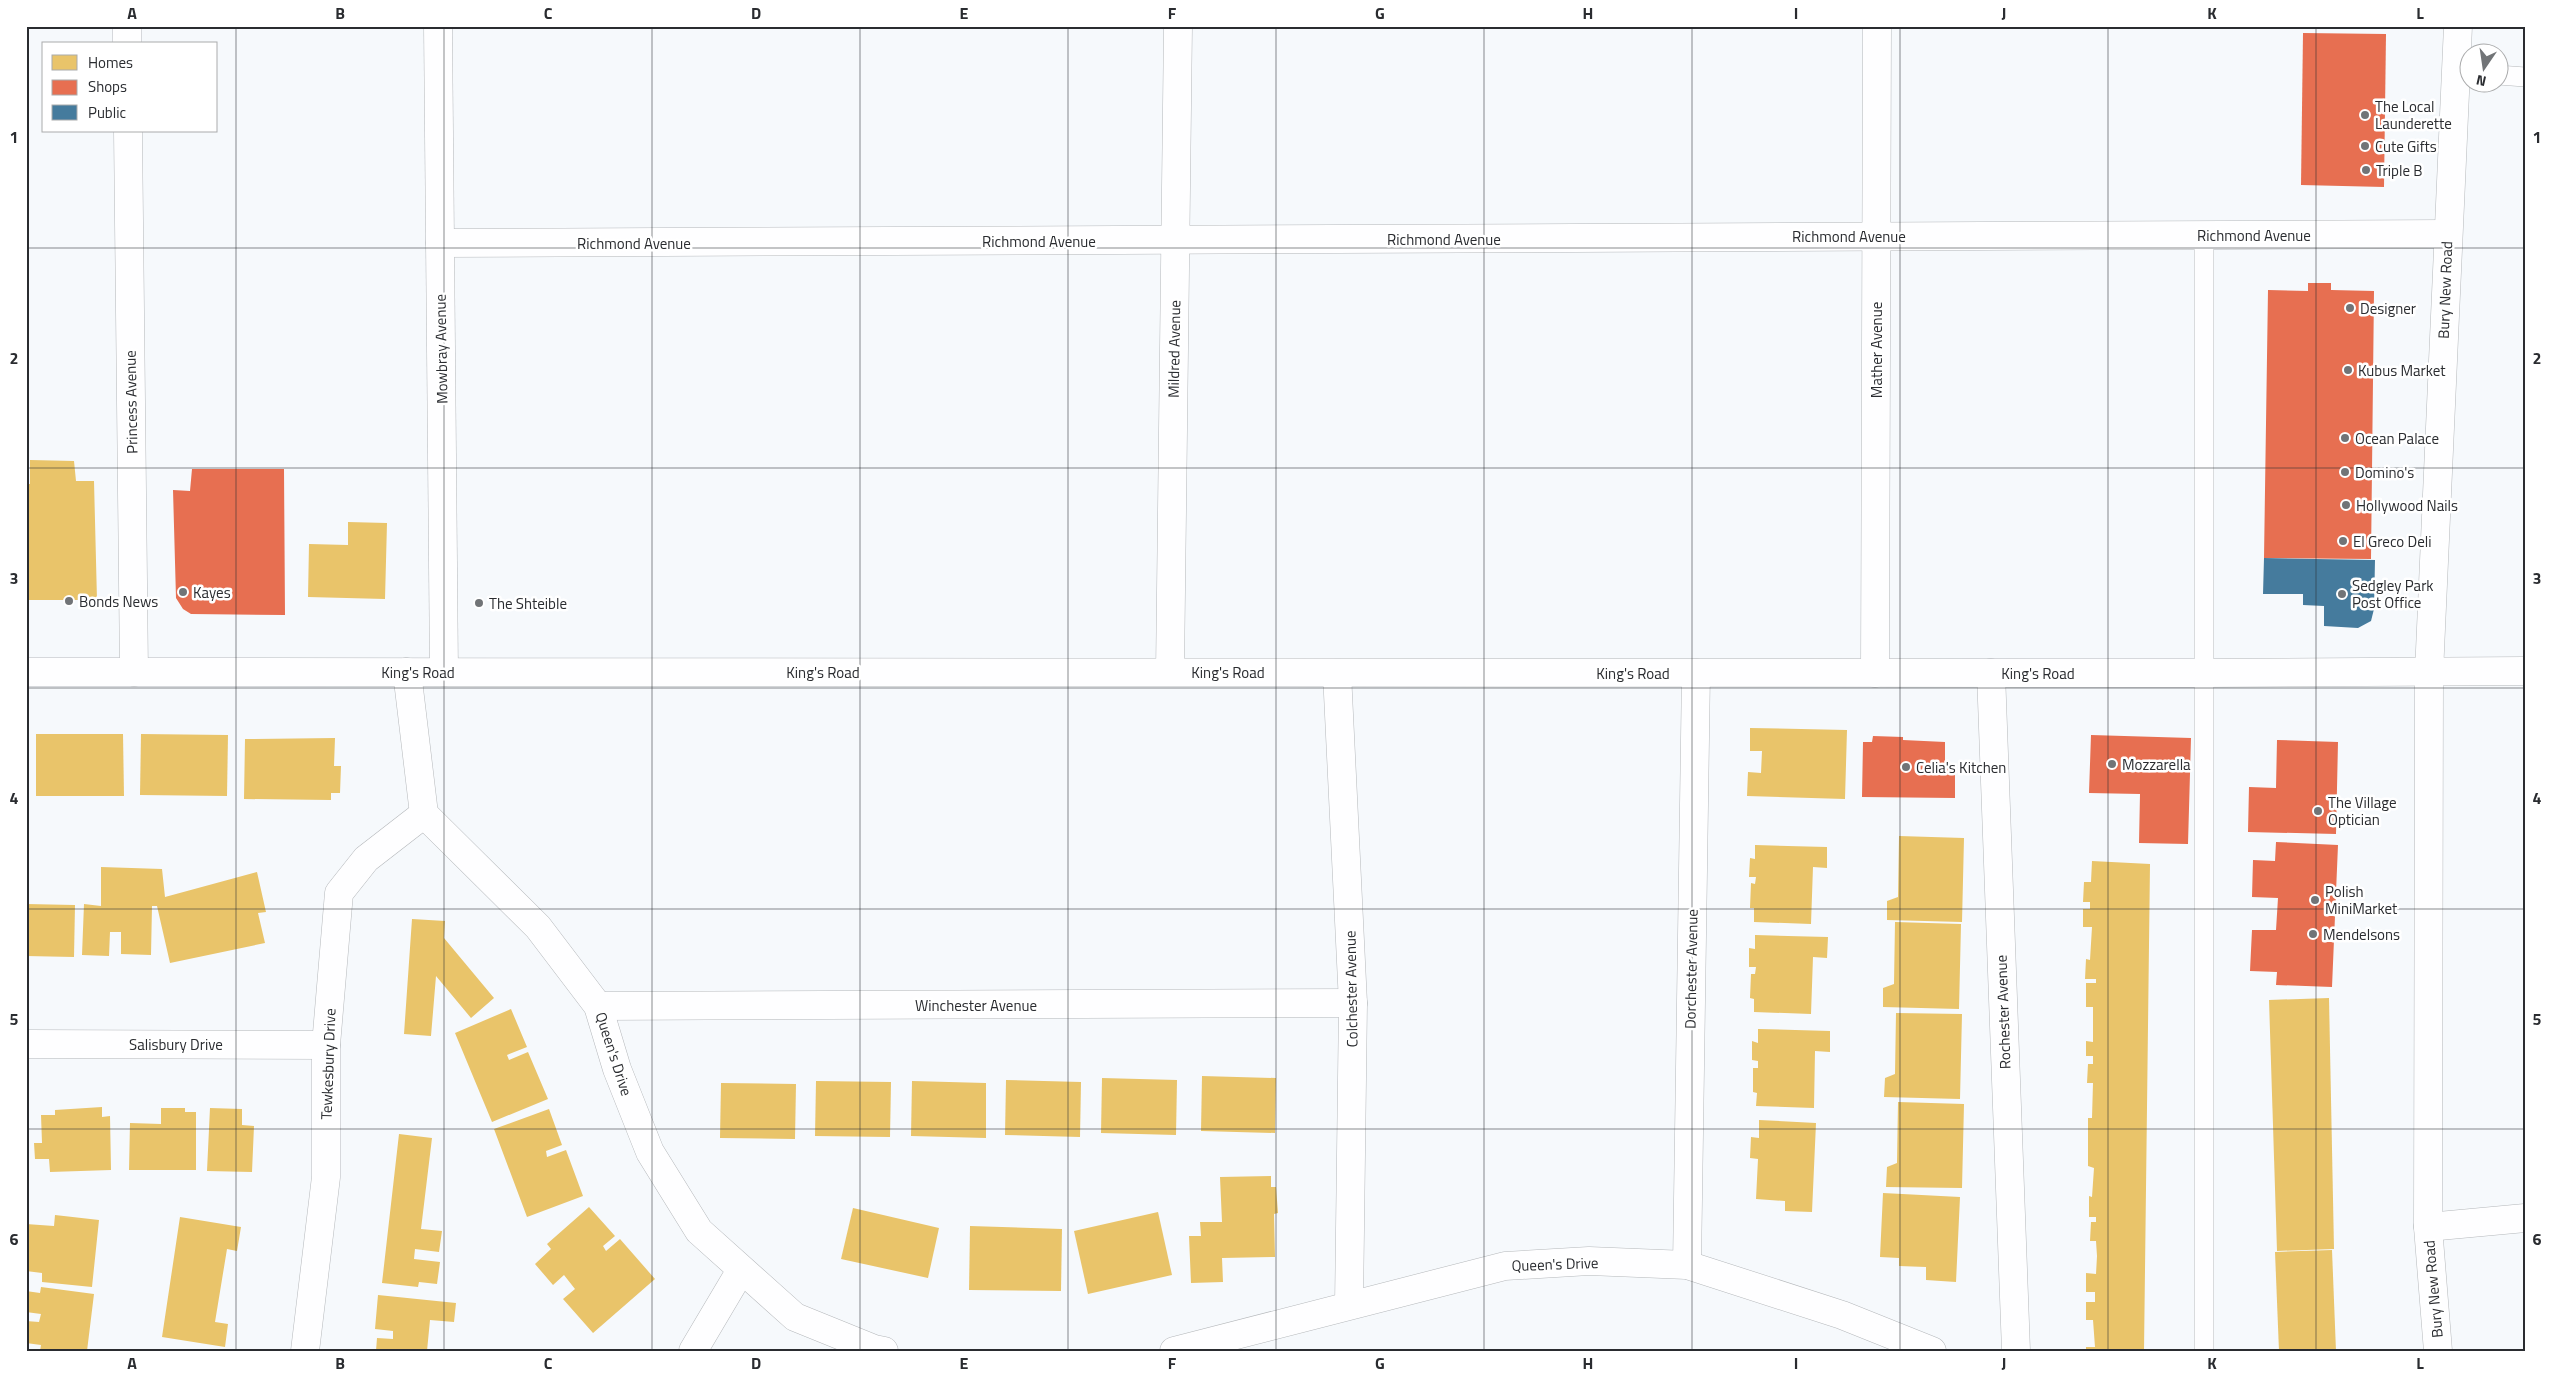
<svg xmlns="http://www.w3.org/2000/svg" width="2551" height="1377" viewBox="0 0 2551 1377" font-family="'Titillium Web',sans-serif">
	<style>
		.homes { fill: #e9c46a }
		.shops { fill: #e76f51 }
		.public { fill: #457b9d }
		.lines { fill: none; stroke-linecap: round; stroke-linejoin: round }
		.lane-casing { stroke: #b5b8bb; stroke-width: 20 }
		.street-casing { stroke: #b5b8bb; stroke-width: 29 }
		.highway-casing { stroke: #b5b8bb; stroke-width: 29 }
		.lane { stroke: #fefeff; stroke-width: 19 }
		.street { stroke: #fefeff; stroke-width: 28 }
		.highway { stroke: #fefeff; stroke-width: 28 }
		.grid { fill: none; stroke: #2a2c30; stroke-width: 1; stroke-opacity: 0.55 }
		.poi-dot { fill: #717477; stroke: #fff; stroke-width: 2 }
		.labels { text-anchor: middle; dominant-baseline: central; stroke-width: 5; stroke-linejoin: round; paint-order: stroke }
		.poi-label { font-size: 15px; fill: #2a2c30; stroke: #fff; text-anchor: start }
		.street-label { font-size: 15px; fill: #2a2c30; stroke: #fff }
		.neatline { fill: none; stroke: #2a2c30; stroke-width: 2 }
		.grid-label { font-size: 16px; text-anchor: middle; font-weight: bold; fill: #2a2c30 }
	</style>
	<rect width="100%" height="100%" fill="#f6f9fc"/>
	<g class="homes">
		<polygon points="30,460 74,461 76,481 94,481 97,600 26,600 26,484 30,484"/>
		<polygon points="348,522 387,523 385,599 308,597 309,544 348,545"/>
		<polygon points="1750,728 1847,730 1845,799 1747,796 1748,772 1761,773 1762,751 1750,751"/>
		<polygon points="36,734 123,734 124,796 36,796"/>
		<polygon points="141,734 228,735 227,796 140,795"/>
		<polygon points="335,738 334,766 341,766 340,793 331,793 331,800 244,799 245,739"/>
		<polygon points="1899,836 1964,838 1962,922 1887,920 1887,901 1898,897"/>
		<polygon points="1755,845 1827,847 1827,868 1813,867 1811,924 1754,922 1754,908 1750,908 1751,883 1755,884 1756,877 1749,877 1750,858 1755,859"/>
		<polygon points="2092,861 2150,864 2144,1351 2086,1351 2086,1347 2095,1347 2093,1320 2086,1320 2086,1302 2095,1302 2095,1292 2086,1292 2086,1273 2096,1274 2097,1256 2096,1241 2090,1241 2091,1222 2096,1222 2096,1217 2089,1217 2089,1196 2092,1197 2094,1168 2088,1166 2088,1118 2092,1118 2093,1083 2087,1083 2088,1064 2093,1064 2093,1056 2086,1056 2086,1041 2093,1042 2093,1007 2086,1007 2086,983 2096,983 2096,979 2085,979 2086,959 2090,960 2092,927 2083,927 2083,909 2090,909 2090,902 2083,902 2084,882 2091,882"/>
		<polygon points="101,867 162,869 165,897 257,872 266,912 258,913 265,943 170,963 157,906 152,906 151,955 121,954 121,932 110,932 109,956 82,955 84,904 101,906"/>
		<polygon points="26,904 75,905 74,957 26,956"/>
		<polygon points="412,919 445,921 444,938 494,998 471,1018 436,976 431,1036 404,1034"/>
		<polygon points="1895,922 1961,924 1959,1009 1883,1007 1883,988 1894,984"/>
		<polygon points="1755,935 1828,937 1827,958 1813,957 1811,1014 1754,1012 1754,999 1750,998 1751,974 1755,974 1756,967 1749,967 1749,948 1755,949"/>
		<polygon points="2329,998 2334,1249 2277,1251 2269,1000"/>
		<polygon points="511,1009 527,1047 507,1055 509,1060 528,1052 548,1099 492,1122 455,1033"/>
		<polygon points="1896,1013 1962,1014 1960,1099 1884,1097 1885,1078 1895,1074"/>
		<polygon points="1758,1029 1830,1031 1830,1052 1815,1051 1814,1108 1756,1106 1757,1093 1753,1092 1753,1068 1758,1068 1758,1061 1752,1060 1752,1041 1758,1043"/>
		<polygon points="1202,1076 1276,1078 1275,1133 1201,1131"/>
		<polygon points="1102,1078 1177,1080 1176,1135 1101,1133"/>
		<polygon points="1006,1080 1081,1082 1080,1137 1005,1135"/>
		<polygon points="816,1081 891,1082 890,1137 815,1136"/>
		<polygon points="912,1081 986,1083 986,1138 911,1136"/>
		<polygon points="721,1083 796,1084 795,1139 720,1138"/>
		<polygon points="1898,1102 1964,1104 1962,1188 1886,1187 1887,1167 1897,1163"/>
		<polygon points="102,1107 102,1117 110,1116 111,1170 50,1172 49,1159 35,1159 34,1143 42,1143 41,1115 55,1115 55,1110"/>
		<polygon points="161,1108 185,1108 185,1112 196,1112 196,1170 129,1170 130,1123 161,1124"/>
		<polygon points="210,1108 242,1109 242,1125 254,1126 252,1172 207,1171"/>
		<polygon points="549,1109 562,1145 546,1151 547,1157 566,1150 583,1196 527,1217 494,1129"/>
		<polygon points="1759,1120 1816,1123 1812,1212 1785,1211 1785,1201 1756,1199 1758,1159 1750,1158 1751,1137 1759,1138"/>
		<polygon points="399,1134 432,1138 421,1229 442,1231 439,1252 415,1249 414,1259 440,1262 437,1284 419,1282 418,1287 382,1283"/>
		<polygon points="1271,1176 1271,1187 1276,1187 1278,1213 1274,1214 1275,1257 1222,1258 1223,1282 1191,1283 1189,1236 1201,1236 1200,1222 1222,1222 1220,1177"/>
		<polygon points="1883,1193 1960,1197 1956,1282 1926,1280 1926,1267 1899,1266 1899,1258 1880,1257"/>
		<polygon points="589,1207 615,1236 603,1246 606,1251 620,1239 655,1279 593,1333 563,1299 575,1289 564,1275 553,1285 535,1264 551,1249 547,1244"/>
		<polygon points="853,1208 939,1228 928,1278 841,1259"/>
		<polygon points="1158,1212 1172,1275 1088,1294 1074,1231"/>
		<polygon points="55,1215 99,1220 92,1287 42,1282 42,1273 26,1271 26,1224 54,1226"/>
		<polygon points="180,1217 241,1227 237,1251 227,1249 215,1322 228,1324 225,1347 162,1337"/>
		<polygon points="970,1226 1062,1229 1061,1291 969,1290"/>
		<polygon points="2332,1250 2336,1351 2279,1351 2275,1252"/>
		<polygon points="41,1287 94,1294 87,1351 40,1351 41,1345 26,1343 26,1321 39,1322 41,1314 26,1312 26,1291 40,1293"/>
		<polygon points="378,1295 456,1303 454,1322 430,1320 427,1351 376,1351 377,1338 393,1339 393,1331 375,1329"/>
	</g>
	<g class="shops">
		<polygon points="2303,33 2386,34 2384,187 2301,185"/>
		<polygon points="2308,283 2331,283 2331,290 2374,291 2371,559 2264,558 2268,290 2308,291"/>
		<polygon points="192,469 284,469 285,615 191,614 183,609 176,598 173,490 190,491"/>
		<polygon points="2091,735 2191,738 2188,844 2139,843 2140,794 2089,793"/>
		<polygon points="1873,736 1903,737 1903,740 1945,742 1945,767 1955,767 1955,798 1862,797 1863,742 1872,742"/>
		<polygon points="2277,740 2338,742 2336,834 2248,832 2249,787 2276,788"/>
		<polygon points="2276,842 2338,845 2332,987 2276,985 2277,972 2250,971 2252,930 2276,930 2278,898 2252,897 2253,860 2275,861"/>
	</g>
	<polygon class="public" points="2264,558 2375,560 2374,609 2371,621 2358,628 2324,626 2324,606 2303,605 2303,594 2263,594"/>
	<g class="lines">
		<defs>
			<g id="lane">
				<polyline points="2498,75 2525,77"/>
				<polyline points="2204,1351 2204,235"/>
			</g>
			<g id="street">
				<polyline points="127,26 127,44"/>
				<polyline points="438,26 444,672"/>
				<polyline points="128,131 134,672"/>
				<polyline points="440,243 2447,234"/>
				<polyline points="26,672 2203,673 2525,671"/>
				<polyline points="407,672 424,814 538,927 598,1006 617,1069 650,1152 699,1231 795,1317 874,1349 884,1351"/>
				<polyline points="1170,672 1178,26"/>
				<polyline points="1337,673 1353,1003 1349,1305"/>
				<polyline points="1875,673 1877,26"/>
				<polyline points="1991,673 2016,1351"/>
				<polyline points="598,1006 1353,1003"/>
				<polyline points="26,1044 326,1045"/>
				<polyline points="2428,1227 2525,1218"/>
				<polyline points="1687,1265 1696,673"/>
				<polyline points="305,1351 326,1177 326,1045 339,893 366,859 424,814"/>
				<polyline points="693,1351 741,1270"/>
				<polyline points="1174,1351 1505,1266 1589,1261 1687,1265 1842,1315 1932,1351"/>
			</g>
			<polyline id="highway" points="2438,1351 2428,1227 2429,673 2458,26"/>
		</defs>
		<use href="#lane" class="lane-casing"/>
		<use href="#street" class="street-casing"/>
		<use href="#highway" class="highway-casing"/>
		<use href="#lane" class="lane"/>
		<use href="#street" class="street"/>
		<use href="#highway" class="highway"/>
	</g>
	<path class="grid" d="M236,26V1351M444,26V1351M652,26V1351M860,26V1351M1068,26V1351M1276,26V1351M1484,26V1351M1692,26V1351M1900,26V1351M2108,26V1351M2316,26V1351M26,248H2525M26,468H2525M26,688H2525M26,909H2525M26,1129H2525"/>
	<g class="poi-dot">
		<circle cx="2365" cy="115" r="5"/>
		<circle cx="2365" cy="146" r="5"/>
		<circle cx="2366" cy="170" r="5"/>
		<circle cx="2350" cy="308" r="5"/>
		<circle cx="2348" cy="370" r="5"/>
		<circle cx="2345" cy="438" r="5"/>
		<circle cx="2345" cy="472" r="5"/>
		<circle cx="2346" cy="505" r="5"/>
		<circle cx="2343" cy="541" r="5"/>
		<circle cx="183" cy="592" r="5"/>
		<circle cx="2342" cy="594" r="5"/>
		<circle cx="69" cy="601" r="5"/>
		<circle cx="479" cy="603" r="5"/>
		<circle cx="2112" cy="764" r="5"/>
		<circle cx="1906" cy="767" r="5"/>
		<circle cx="2318" cy="811" r="5"/>
		<circle cx="2315" cy="900" r="5"/>
		<circle cx="2313" cy="934" r="5"/>
	</g>
	<g class="labels">
		<g class="poi-label">
			<text x="2375" y="106">The Local<tspan x="2375" dy="17">Launderette</tspan></text>
			<text x="2375" y="146">Cute Gifts</text>
			<text x="2376" y="170">Triple B</text>
			<text x="2360" y="308">Designer</text>
			<text x="2358" y="370">Kubus Market</text>
			<text x="2355" y="438">Ocean Palace</text>
			<text x="2355" y="472">Domino's</text>
			<text x="2356" y="505">Hollywood Nails</text>
			<text x="2353" y="541">El Greco Deli</text>
			<text x="2352" y="585">Sedgley Park<tspan x="2352" dy="17">Post Office</tspan></text>
			<text x="193" y="592">Kayes</text>
			<text x="79" y="601">Bonds News</text>
			<text x="489" y="603">The Shteible</text>
			<text x="2122" y="764">Mozzarella</text>
			<text x="1916" y="767">Celia's Kitchen</text>
			<text x="2328" y="802">The Village<tspan x="2328" dy="17">Optician</tspan></text>
			<text x="2325" y="891">Polish<tspan x="2325" dy="17">MiniMarket</tspan></text>
			<text x="2323" y="934">Mendelsons</text>
		</g>
		<g class="street-label">
			<text x="2254" y="235">Richmond Avenue</text>
			<text x="1849" y="236">Richmond Avenue</text>
			<text x="1444" y="239">Richmond Avenue</text>
			<text x="1039" y="241">Richmond Avenue</text>
			<text x="634" y="243">Richmond Avenue</text>
			<text transform="translate(2445 290) rotate(-88)">Bury New Road</text>
			<text transform="translate(441 349) rotate(-91)">Mowbray Avenue</text>
			<text transform="translate(1174 349) rotate(-89)">Mildred Avenue</text>
			<text transform="translate(1876 350) rotate(-90)">Mather Avenue</text>
			<text transform="translate(131 402) rotate(-91)">Princess Avenue</text>
			<text x="418" y="672">King's Road</text>
			<text x="823" y="672">King's Road</text>
			<text x="1228" y="672">King's Road</text>
			<text x="1633" y="673">King's Road</text>
			<text x="2038" y="673">King's Road</text>
			<text transform="translate(1691 969) rotate(-89)">Dorchester Avenue</text>
			<text transform="translate(1351 989) rotate(-91)">Colchester Avenue</text>
			<text x="976" y="1005">Winchester Avenue</text>
			<text transform="translate(2003 1012) rotate(-92)">Rochester Avenue</text>
			<text x="176" y="1044">Salisbury Drive</text>
			<text transform="translate(614 1054) rotate(72)">Queen's Drive</text>
			<text transform="translate(328 1064) rotate(-88)">Tewkesbury Drive</text>
			<text transform="translate(1555 1264) rotate(-2)">Queen's Drive</text>
			<text transform="translate(2433 1289) rotate(-95)">Bury New Road</text>
		</g>
	</g>
	<rect width="2551" height="1377" fill="none" stroke="#ffffff" stroke-width="55"/>
	<rect x="42" y="42" width="175" height="90" fill="#ffffff" stroke="#aaabac"/>
	<rect x="52" y="55" width="25" height="15" fill="#e9c46a" stroke="#aaabac"/>
	<text x="88" y="68" font-size="15" fill="#2a2c30">Homes</text>
	<rect x="52" y="80" width="25" height="15" fill="#e76f51" stroke="#aaabac"/>
	<text x="88" y="92" font-size="15" fill="#2a2c30">Shops</text>
	<rect x="52" y="105" width="25" height="15" fill="#457b9d" stroke="#aaabac"/>
	<text x="88" y="118" font-size="15" fill="#2a2c30">Public</text>
	<g transform="translate(2484 68) rotate(193)"><circle r="24" fill="#ffffff" stroke="#aaabac"/>
	<path d="M0-4L9 19L0 12L-9 19Z" fill="#717477"/>
	<text y="-8" font-size="14" font-weight="bold" text-anchor="middle" fill="#2a2c30">N</text>
	</g>
	<rect x="28" y="28" width="2496" height="1322" class="neatline"/>
	<g class="grid-label">
		<text x="132" y="19">A</text>
		<text x="340" y="19">B</text>
		<text x="548" y="19">C</text>
		<text x="756" y="19">D</text>
		<text x="964" y="19">E</text>
		<text x="1172" y="19">F</text>
		<text x="1380" y="19">G</text>
		<text x="1588" y="19">H</text>
		<text x="1796" y="19">I</text>
		<text x="2004" y="19">J</text>
		<text x="2212" y="19">K</text>
		<text x="2420" y="19">L</text>
		<text x="14" y="143">1</text>
		<text x="2537" y="143">1</text>
		<text x="14" y="364">2</text>
		<text x="2537" y="364">2</text>
		<text x="14" y="584">3</text>
		<text x="2537" y="584">3</text>
		<text x="14" y="804">4</text>
		<text x="2537" y="804">4</text>
		<text x="14" y="1025">5</text>
		<text x="2537" y="1025">5</text>
		<text x="14" y="1245">6</text>
		<text x="2537" y="1245">6</text>
		<text x="132" y="1369">A</text>
		<text x="340" y="1369">B</text>
		<text x="548" y="1369">C</text>
		<text x="756" y="1369">D</text>
		<text x="964" y="1369">E</text>
		<text x="1172" y="1369">F</text>
		<text x="1380" y="1369">G</text>
		<text x="1588" y="1369">H</text>
		<text x="1796" y="1369">I</text>
		<text x="2004" y="1369">J</text>
		<text x="2212" y="1369">K</text>
		<text x="2420" y="1369">L</text>
	</g>
</svg>
